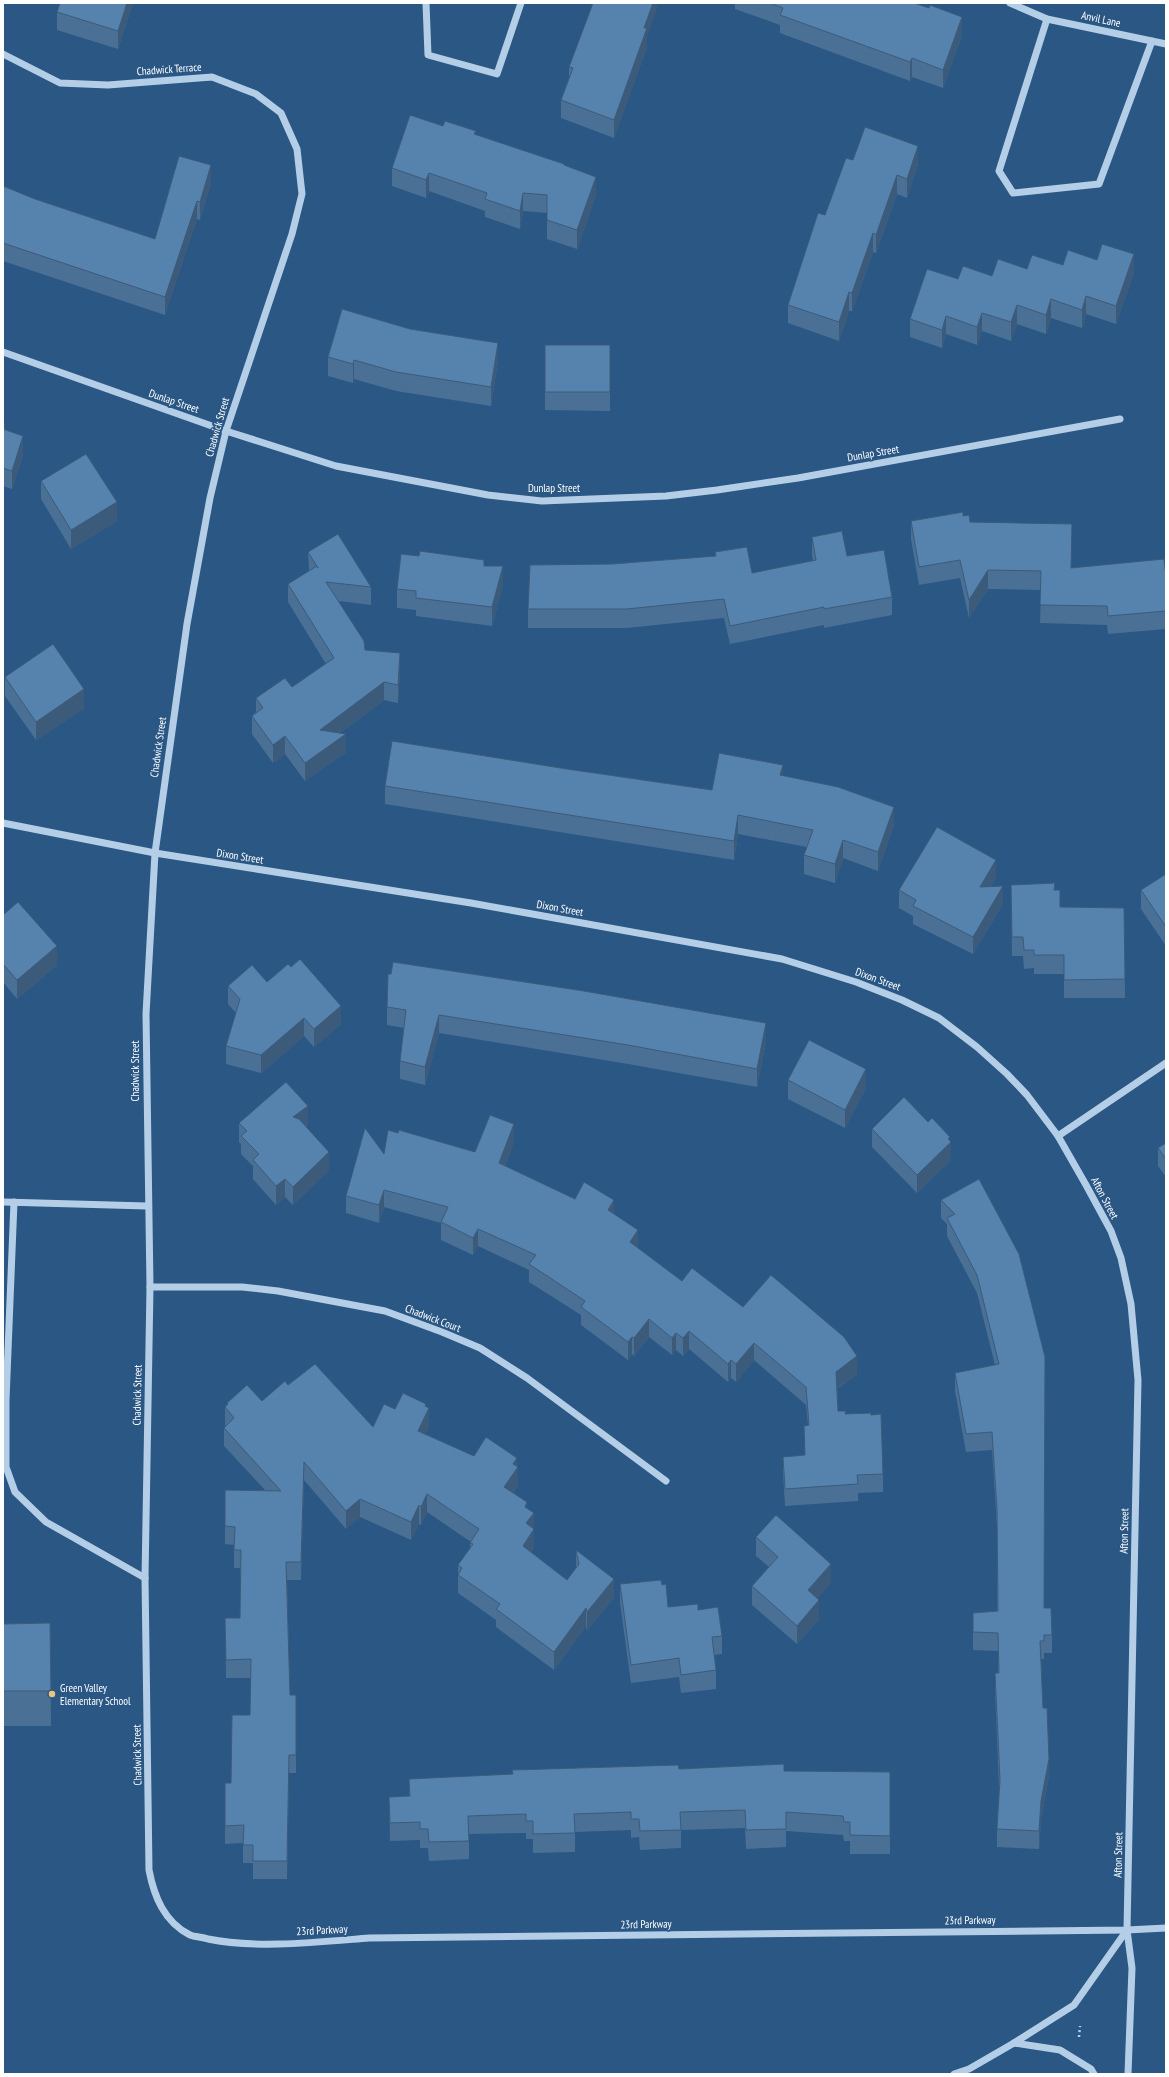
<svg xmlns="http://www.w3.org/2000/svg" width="1169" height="2077" viewBox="0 0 1169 2077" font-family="'PT Sans Narrow',sans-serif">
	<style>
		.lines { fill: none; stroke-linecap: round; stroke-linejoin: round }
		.path { stroke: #b4cee7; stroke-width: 2.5; stroke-dasharray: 2 3; stroke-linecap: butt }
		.minor { stroke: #b4cee7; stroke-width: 7 }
		.wall { fill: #4a7096 }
		.shaded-wall { fill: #3c5b7a }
		.building { fill: #5682ae; stroke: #3c5b7a }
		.poi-dot { fill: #edc67c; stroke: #2a5784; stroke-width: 1.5 }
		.labels { text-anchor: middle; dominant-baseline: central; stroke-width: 4; stroke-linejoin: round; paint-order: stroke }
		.street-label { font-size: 11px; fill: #fff; stroke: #2a5784 }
		.poi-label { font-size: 11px; fill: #fff; stroke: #2a5784; text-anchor: start }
	</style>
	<rect width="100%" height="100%" fill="#2a5784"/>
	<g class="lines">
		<polyline class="path" points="1079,2037 1080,2026"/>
		<g class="minor">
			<polyline points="426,3 428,55 497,74 521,3"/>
			<polyline points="1010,3 1047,19 1166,44"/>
			<polyline points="1047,19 999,171 1013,193 1099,184 1152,41"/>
			<path d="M3,54L60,83L108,85L212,77L256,94L281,113L297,149L302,194L292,234L226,431L210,498L187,624L155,853L146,1014L150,1287L145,1578L149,1870C154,1896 164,1922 190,1935C195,1937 202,1937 208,1939C256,1949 319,1942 369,1938L1127,1930L1166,1928"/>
			<polyline points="3,352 226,431 336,466 488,495 542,501 666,496 717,490 798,478 1120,419"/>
			<polyline points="3,823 155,853 471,903 782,959 856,982 902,1000 939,1018 977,1047 1007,1074 1027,1095 1058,1136 1086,1185 1111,1231 1121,1258 1131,1304 1138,1380 1127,1930 1132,1968 1128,2074"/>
			<polyline points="1058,1136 1166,1063"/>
			<polyline points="3,1202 147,1206"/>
			<polyline points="14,1202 6,1400 6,1467 15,1492 46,1522 145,1578"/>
			<polyline points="150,1287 242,1287 278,1291 385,1311 442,1332 480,1348 527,1378 666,1481"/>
			<polyline points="1014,2043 1060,2050 1091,2069 1094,2074"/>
			<polyline points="954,2074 969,2069 1014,2043 1074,2005 1127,1930"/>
		</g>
	</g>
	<g class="wall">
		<polygon points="133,3 118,49 57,30 57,12"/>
		<polygon points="735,3 914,3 962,35 943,88 912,77 910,81 780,33 780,25 735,9"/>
		<polygon points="647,37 647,47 614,138 561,118 561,100 569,78 569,67"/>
		<polygon points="443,126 476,135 564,166 596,195 577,249 547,239 547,213 523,211 520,229 485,217 485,211 429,191 426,198 392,186 392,168"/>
		<polygon points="853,160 918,164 907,198 897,194 876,253 873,252 852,311 849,311 839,341 788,323 788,305"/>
		<polygon points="211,183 200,220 197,219 165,315 3,261 3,186 35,199 155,239"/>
		<polygon points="1063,265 1134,273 1116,324 1086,314 1082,328 1051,318 1046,334 1017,324 1011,341 982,331 977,345 946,334 942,348 910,337 910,319 958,279 992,276 1027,269"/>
		<polygon points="545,345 610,345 610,411 545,410"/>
		<polygon points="328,357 498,361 491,406 396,391 354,379 353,383 328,376"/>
		<polygon points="3,424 5,430 23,455 12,489 3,486"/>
		<polygon points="41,481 117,521 71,549 41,499"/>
		<polygon points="963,516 970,522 1072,568 1166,577 1166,629 1108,634 1107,625 1040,623 1041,590 988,589 969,618 960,578 919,585 911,539 911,521"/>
		<polygon points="812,537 847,556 892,597 892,615 824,628 824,625 730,644 724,618 627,628 528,628 528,609 612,564 715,556 715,552 752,573 813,561 812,556"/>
		<polygon points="308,552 371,587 371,605 339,601 365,650 400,671 398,703 384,700 340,733 346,752 305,781 285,754 273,763 252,734 252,716 256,712 256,698 292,687 326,664 288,602 288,584 309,571"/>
		<polygon points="484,566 503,584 492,626 416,616 416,610 397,608 397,589"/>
		<polygon points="5,677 84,708 36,740 5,696"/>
		<polygon points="567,769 712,790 783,776 894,825 878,871 843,858 835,883 804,874 804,855 807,847 738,834 734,860 385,804 385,786"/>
		<polygon points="1166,874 1166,946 1141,909 1141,890"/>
		<polygon points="996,878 991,887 1003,904 973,954 913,924 913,916 899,908 899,890"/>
		<polygon points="1011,885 1055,890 1060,907 1124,908 1125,998 1064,998 1064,974 1034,974 1034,968 1024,969 1023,956 1012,956"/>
		<polygon points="3,915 57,965 17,999 3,982"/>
		<polygon points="267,982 341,1024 314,1047 304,1036 261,1073 226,1064 226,1046 236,1013 228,1004 228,986"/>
		<polygon points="387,1007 766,1042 757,1087 628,1064 439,1033 425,1085 400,1079 400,1061 404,1028 387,1025"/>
		<polygon points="788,1080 866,1088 845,1128 788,1099"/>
		<polygon points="928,1122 950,1141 951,1160 917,1193 872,1147 872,1129"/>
		<polygon points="239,1123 308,1124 306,1126 329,1170 293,1205 285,1197 276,1205 253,1179 253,1166 241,1154 241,1144 239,1142"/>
		<polygon points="398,1133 475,1152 514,1142 505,1166 575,1199 614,1214 638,1248 682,1281 743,1307 857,1374 837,1389 838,1411 846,1414 883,1474 883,1492 858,1493 858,1501 785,1506 783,1474 783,1457 805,1455 804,1426 808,1425 806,1405 754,1360 736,1382 731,1378 728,1382 689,1349 683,1356 676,1350 672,1355 649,1337 634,1356 632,1354 628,1360 581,1325 581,1315 529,1282 529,1270 478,1246 473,1255 441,1240 441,1223 384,1207 379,1223 346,1213 346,1196 384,1154"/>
		<polygon points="1166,1143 1166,1177 1158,1166 1158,1148"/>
		<polygon points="979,1179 1044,1608 1052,1635 1052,1653 1044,1653 1044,1659 1041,1659 1043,1708 1049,1776 1041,1819 1039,1849 997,1847 997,1829 999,1788 995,1691 995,1673 998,1673 998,1651 973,1650 973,1613 997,1611 997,1527 992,1450 966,1452 955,1391 955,1373 995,1365 977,1293 947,1236 947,1224 941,1218 941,1200"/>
		<polygon points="288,1385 373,1427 395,1409 426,1407 429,1427 425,1434 474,1456 517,1466 518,1485 513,1493 527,1509 534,1513 534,1547 531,1552 567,1580 576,1568 576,1550 614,1597 587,1631 586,1626 554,1670 496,1627 496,1620 458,1593 458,1565 470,1548 470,1543 471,1542 427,1512 421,1525 419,1524 411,1540 360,1517 346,1529 304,1480 301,1580 287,1580 290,1695 296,1695 296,1773 289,1773 287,1879 253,1879 253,1863 243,1863 243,1843 225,1844 225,1783 231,1783 250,1715 251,1678 226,1678 225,1618 240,1618 240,1568 234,1568 234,1545 225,1544 225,1490 265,1490 224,1446 224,1428 226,1426 225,1425 225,1407 227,1405 227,1403 262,1401"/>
		<polygon points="756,1537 831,1583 817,1598 819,1619 797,1644 752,1605 752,1586 769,1567 756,1556"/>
		<polygon points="620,1584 662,1585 668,1607 698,1610 722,1636 722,1654 714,1655 716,1670 716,1689 681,1693 679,1677 631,1683 620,1603"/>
		<polygon points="50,1623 51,1726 3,1726 3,1624"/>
		<polygon points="679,1769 784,1771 890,1772 890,1854 850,1854 850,1841 844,1841 843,1835 786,1831 786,1847 746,1849 745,1828 681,1830 681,1848 640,1850 639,1837 631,1838 631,1830 575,1832 575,1852 533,1853 533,1839 526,1839 526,1833 469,1834 469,1859 429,1861 428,1848 420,1848 420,1840 390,1841 389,1797 409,1796 409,1779"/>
	</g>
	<g class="shaded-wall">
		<polygon points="127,3 133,3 118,49 118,31"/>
		<polygon points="653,3 659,3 647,37 647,47 614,138 614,120"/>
		<polygon points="962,17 962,35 943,88 943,70"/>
		<polygon points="912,58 912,77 910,81 910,62"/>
		<polygon points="918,146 918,164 907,198 907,179"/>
		<polygon points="211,165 211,183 200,220 200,202"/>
		<polygon points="429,173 429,191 426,198 426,180"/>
		<polygon points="897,175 897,194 876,253 876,235"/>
		<polygon points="596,177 596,195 577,249 577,230"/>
		<polygon points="523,193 523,211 520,229 520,211"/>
		<polygon points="197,201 197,219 165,315 165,297"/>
		<polygon points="873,233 873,252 852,311 852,293"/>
		<polygon points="1134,254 1134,273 1116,324 1116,306"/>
		<polygon points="849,292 849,311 839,341 839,322"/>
		<polygon points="1086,296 1086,314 1082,328 1082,310"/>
		<polygon points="1051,299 1051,318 1046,334 1046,315"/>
		<polygon points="1017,305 1017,324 1011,341 1011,322"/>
		<polygon points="982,313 982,331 977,345 977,327"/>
		<polygon points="946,316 946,334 942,348 942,330"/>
		<polygon points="498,343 498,361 491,406 491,387"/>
		<polygon points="354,360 354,379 353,383 353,364"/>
		<polygon points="23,436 23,455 12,489 12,471"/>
		<polygon points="117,502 117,521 71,549 71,530"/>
		<polygon points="503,566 503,584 492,626 492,607"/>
		<polygon points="988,570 988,589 969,618 969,600"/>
		<polygon points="400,653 400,671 398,703 398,685"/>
		<polygon points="384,682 384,700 320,748 320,730"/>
		<polygon points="84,689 84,708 36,740 36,722"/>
		<polygon points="346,734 346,752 305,781 305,763"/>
		<polygon points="285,736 285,754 273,763 273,745"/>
		<polygon points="783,765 783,784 780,775"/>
		<polygon points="894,807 894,825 878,871 878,852"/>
		<polygon points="738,815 738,834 734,860 734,841"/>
		<polygon points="843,840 843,858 835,883 835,864"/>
		<polygon points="996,860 996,878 980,905 980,887"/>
		<polygon points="1003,886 1003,904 973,954 973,937"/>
		<polygon points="57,946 57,965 17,999 17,980"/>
		<polygon points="341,1006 341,1024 314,1047 314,1029"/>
		<polygon points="439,1015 439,1033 425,1085 425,1067"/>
		<polygon points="304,1018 304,1036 261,1073 261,1055"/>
		<polygon points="766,1023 766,1042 757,1087 757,1069"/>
		<polygon points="866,1069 866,1088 845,1128 845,1110"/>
		<polygon points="308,1106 308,1124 293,1136 293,1117"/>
		<polygon points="514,1124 514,1142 499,1181 499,1163"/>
		<polygon points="950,1137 950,1143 951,1142 951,1160 917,1193 917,1175"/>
		<polygon points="329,1152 329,1170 293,1205 293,1187"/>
		<polygon points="285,1179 285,1197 276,1205 276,1186"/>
		<polygon points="384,1190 384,1207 379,1223 379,1205"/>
		<polygon points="614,1200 614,1218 608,1210"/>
		<polygon points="478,1229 478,1246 473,1255 473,1238"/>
		<polygon points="638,1230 638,1248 630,1260 630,1242"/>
		<polygon points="649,1319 649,1337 634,1356 634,1338"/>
		<polygon points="689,1331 689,1349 683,1356 683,1338"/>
		<polygon points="676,1333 676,1350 672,1355 672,1338"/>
		<polygon points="632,1337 632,1354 628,1360 628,1342"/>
		<polygon points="754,1343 754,1360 736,1382 736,1364"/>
		<polygon points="857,1356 857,1374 836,1389 836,1372"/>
		<polygon points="731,1360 731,1378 728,1382 728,1364"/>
		<polygon points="426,1404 426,1415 429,1408 429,1427 418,1449 418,1431"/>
		<polygon points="517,1458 517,1468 518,1467 518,1485 504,1505 504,1487 513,1464"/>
		<polygon points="304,1462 304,1480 301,1580 301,1562"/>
		<polygon points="427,1494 427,1512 421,1525 421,1507"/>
		<polygon points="360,1499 360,1517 346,1529 346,1511"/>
		<polygon points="527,1502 527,1520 525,1507"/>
		<polygon points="419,1505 419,1524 411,1540 411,1522"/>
		<polygon points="534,1513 534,1547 523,1564 523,1546 526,1523"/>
		<polygon points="831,1564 831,1583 808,1609 808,1590"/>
		<polygon points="614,1579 614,1597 587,1631 587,1612"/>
		<polygon points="819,1600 819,1619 797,1644 797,1626"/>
		<polygon points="586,1608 586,1626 554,1670 554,1652"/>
		<polygon points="1049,1759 1049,1776 1041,1819 1039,1849 1039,1831 1041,1801"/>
	</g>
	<g class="building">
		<polygon points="60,3 127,3 118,31 57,12"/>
		<polygon points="593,3 653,3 644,28 647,28 614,120 561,100 573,68 569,67"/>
		<polygon points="770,3 914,3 929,8 930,5 962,17 943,70 912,58 910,62 780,15 783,8"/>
		<polygon points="410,115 443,126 445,121 476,131 474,134 564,164 564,165 596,177 577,230 547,220 547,195 523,193 520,211 485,199 487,193 429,173 426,180 392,168"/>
		<polygon points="865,127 918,146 907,179 897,175 876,235 873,233 852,293 849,292 839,322 788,305 818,213 825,215 846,158 853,160"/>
		<polygon points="179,156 211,165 200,202 197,201 165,297 3,243 3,186 35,199 155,239"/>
		<polygon points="1102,244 1134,254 1116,306 1086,296 1082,310 1051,299 1046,315 1017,305 1011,322 982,313 977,327 946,316 942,330 910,319 927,269 958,279 963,266 992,276 998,259 1027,269 1032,255 1063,265 1068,250 1097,260"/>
		<polygon points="342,309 410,329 498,343 491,387 396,372 354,360 353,364 328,357"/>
		<rect x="545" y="345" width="65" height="47"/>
		<polygon points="3,424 5,424 3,429 23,436 12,471 3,468"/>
		<polygon points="86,454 117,502 71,530 41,481"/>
		<polygon points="963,512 963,516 969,515 970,522 1072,524 1071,568 1164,559 1166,577 1166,611 1108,616 1107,606 1040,605 1041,571 988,570 969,600 960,560 919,567 911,521"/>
		<polygon points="842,531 847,556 884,550 892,597 824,609 824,607 730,626 724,599 627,609 528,609 530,565 612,564 716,556 715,552 747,547 752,573 816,560 812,537"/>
		<polygon points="338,534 371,587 326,582 364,641 365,650 400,653 398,685 384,682 320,730 346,734 305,763 285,736 273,745 252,716 263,708 256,698 285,678 292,687 334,658 288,584 317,566 318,568 308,552"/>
		<polygon points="420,551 484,560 484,566 503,566 492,607 416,598 416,591 397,589 401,554 419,556"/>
		<polygon points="53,644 84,689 36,722 5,677"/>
		<polygon points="392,741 567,769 712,790 719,753 783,765 780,775 838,787 894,807 878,852 843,840 835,864 804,855 813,830 738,815 734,841 385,786"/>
		<polygon points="937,827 996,860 980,887 1003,886 973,937 913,906 916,900 899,890"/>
		<polygon points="1166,874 1166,927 1141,890"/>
		<polygon points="1055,883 1054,890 1060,890 1060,907 1124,908 1125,979 1064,980 1064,955 1034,955 1034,950 1024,950 1023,937 1012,937 1011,885"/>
		<polygon points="18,902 57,946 17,980 3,964 3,915"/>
		<polygon points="300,959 341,1006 314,1029 304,1018 261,1055 226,1046 240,999 228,986 252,965 267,982 288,964 291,967"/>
		<polygon points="393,962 584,991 766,1023 757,1069 628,1045 439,1015 425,1067 400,1061 406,1010 387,1007 388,974 391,974"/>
		<polygon points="809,1040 866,1069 845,1110 788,1080"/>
		<polygon points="286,1082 308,1106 293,1117 299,1119 329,1152 293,1187 285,1179 276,1186 253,1160 259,1154 241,1136 247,1131 239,1123"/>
		<polygon points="904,1097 928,1122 932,1118 950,1137 948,1139 951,1142 917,1175 872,1129"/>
		<polygon points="490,1115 514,1124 499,1163 575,1199 584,1182 614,1200 608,1210 638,1230 630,1242 682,1281 692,1268 743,1307 771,1275 844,1337 857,1356 836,1372 838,1411 846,1411 845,1414 871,1413 871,1415 881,1414 883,1474 857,1475 858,1484 785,1489 783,1457 805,1455 804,1426 809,1425 806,1387 754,1343 736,1364 731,1360 728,1364 689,1331 683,1338 676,1333 672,1338 649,1319 634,1338 632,1337 628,1342 581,1307 585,1301 529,1264 536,1255 478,1229 473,1238 441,1222 448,1207 384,1190 379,1205 346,1196 365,1128 384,1154 388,1130 398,1133 399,1130 475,1152"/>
		<polygon points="1166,1143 1166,1159 1158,1148"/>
		<polygon points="979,1179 1019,1254 1045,1357 1044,1608 1051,1608 1052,1635 1044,1635 1044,1641 1040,1641 1043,1708 1047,1708 1049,1759 1041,1801 1039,1831 997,1829 1000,1780 995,1673 999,1673 998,1633 973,1632 973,1613 998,1611 997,1510 992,1432 966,1434 955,1373 999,1364 977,1275 947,1218 955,1214 941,1200"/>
		<polygon points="315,1364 373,1427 384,1404 395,1409 403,1393 426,1404 425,1406 429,1408 418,1431 474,1456 486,1437 517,1458 513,1464 518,1467 504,1487 527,1502 525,1507 534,1513 526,1523 534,1529 523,1546 567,1580 579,1564 576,1550 614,1579 587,1612 586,1608 554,1652 496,1609 500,1604 458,1575 462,1568 458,1565 473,1544 470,1543 479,1529 427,1494 421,1507 419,1505 411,1522 360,1499 346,1511 304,1462 301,1562 286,1562 290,1695 296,1695 296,1755 289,1755 287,1861 253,1861 253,1845 243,1845 244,1825 225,1826 225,1783 231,1783 232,1715 250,1715 251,1659 226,1660 225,1618 240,1618 241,1550 234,1550 235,1527 225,1526 225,1490 281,1491 224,1428 234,1418 225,1407 228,1404 227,1403 247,1385 262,1401 285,1381 288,1385"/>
		<polygon points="776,1515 831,1564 808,1590 819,1600 797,1626 752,1586 778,1557 756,1537"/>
		<polygon points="661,1580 662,1585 666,1584 668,1607 698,1604 698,1610 718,1607 722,1636 712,1637 716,1670 681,1675 679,1658 631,1665 620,1584"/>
		<polygon points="50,1623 51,1691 3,1691 3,1624"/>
		<polygon points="784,1764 784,1771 890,1772 890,1836 850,1835 850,1822 844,1822 843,1816 786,1812 786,1829 746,1830 745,1810 680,1812 681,1830 640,1831 639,1819 631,1819 631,1812 574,1814 575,1833 533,1834 533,1821 526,1821 526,1814 468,1816 469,1841 429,1842 428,1829 420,1829 420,1822 390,1823 389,1797 410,1796 409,1779 513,1774 512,1770 678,1765 679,1769"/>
	</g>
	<circle class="poi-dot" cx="52" cy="1694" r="4"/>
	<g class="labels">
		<g class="street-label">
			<text transform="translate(1101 19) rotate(12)">Anvil Lane</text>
			<text transform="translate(169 69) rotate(-4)">Chadwick Terrace</text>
			<text transform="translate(174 401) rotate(19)">Dunlap Street</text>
			<text transform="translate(217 427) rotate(-74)">Chadwick Street</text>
			<text transform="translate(873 453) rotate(-10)">Dunlap Street</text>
			<text x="554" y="488">Dunlap Street</text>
			<text transform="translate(158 747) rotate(-82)">Chadwick Street</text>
			<text transform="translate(240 856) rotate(9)">Dixon Street</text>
			<text transform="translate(560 908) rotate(10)">Dixon Street</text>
			<text transform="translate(878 979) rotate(20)">Dixon Street</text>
			<text transform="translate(135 1071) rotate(-90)">Chadwick Street</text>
			<text transform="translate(1105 1198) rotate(62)">Afton Street</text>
			<text transform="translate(433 1318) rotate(21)">Chadwick Court</text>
			<text transform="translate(137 1395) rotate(-89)">Chadwick Street</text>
			<text transform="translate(1124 1531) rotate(-89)">Afton Street</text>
			<text transform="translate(137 1755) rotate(-91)">Chadwick Street</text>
			<text transform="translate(1118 1855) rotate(-89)">Afton Street</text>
			<text transform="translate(970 1920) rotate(-1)">23rd Parkway</text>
			<text transform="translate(646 1924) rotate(-1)">23rd Parkway</text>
			<text transform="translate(322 1930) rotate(-3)">23rd Parkway</text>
		</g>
		<g class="poi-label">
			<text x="60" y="1688">Green Valley<tspan x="60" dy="13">Elementary School</tspan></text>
		</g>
	</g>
	<rect width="1169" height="2077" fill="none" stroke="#ffffff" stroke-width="8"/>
</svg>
